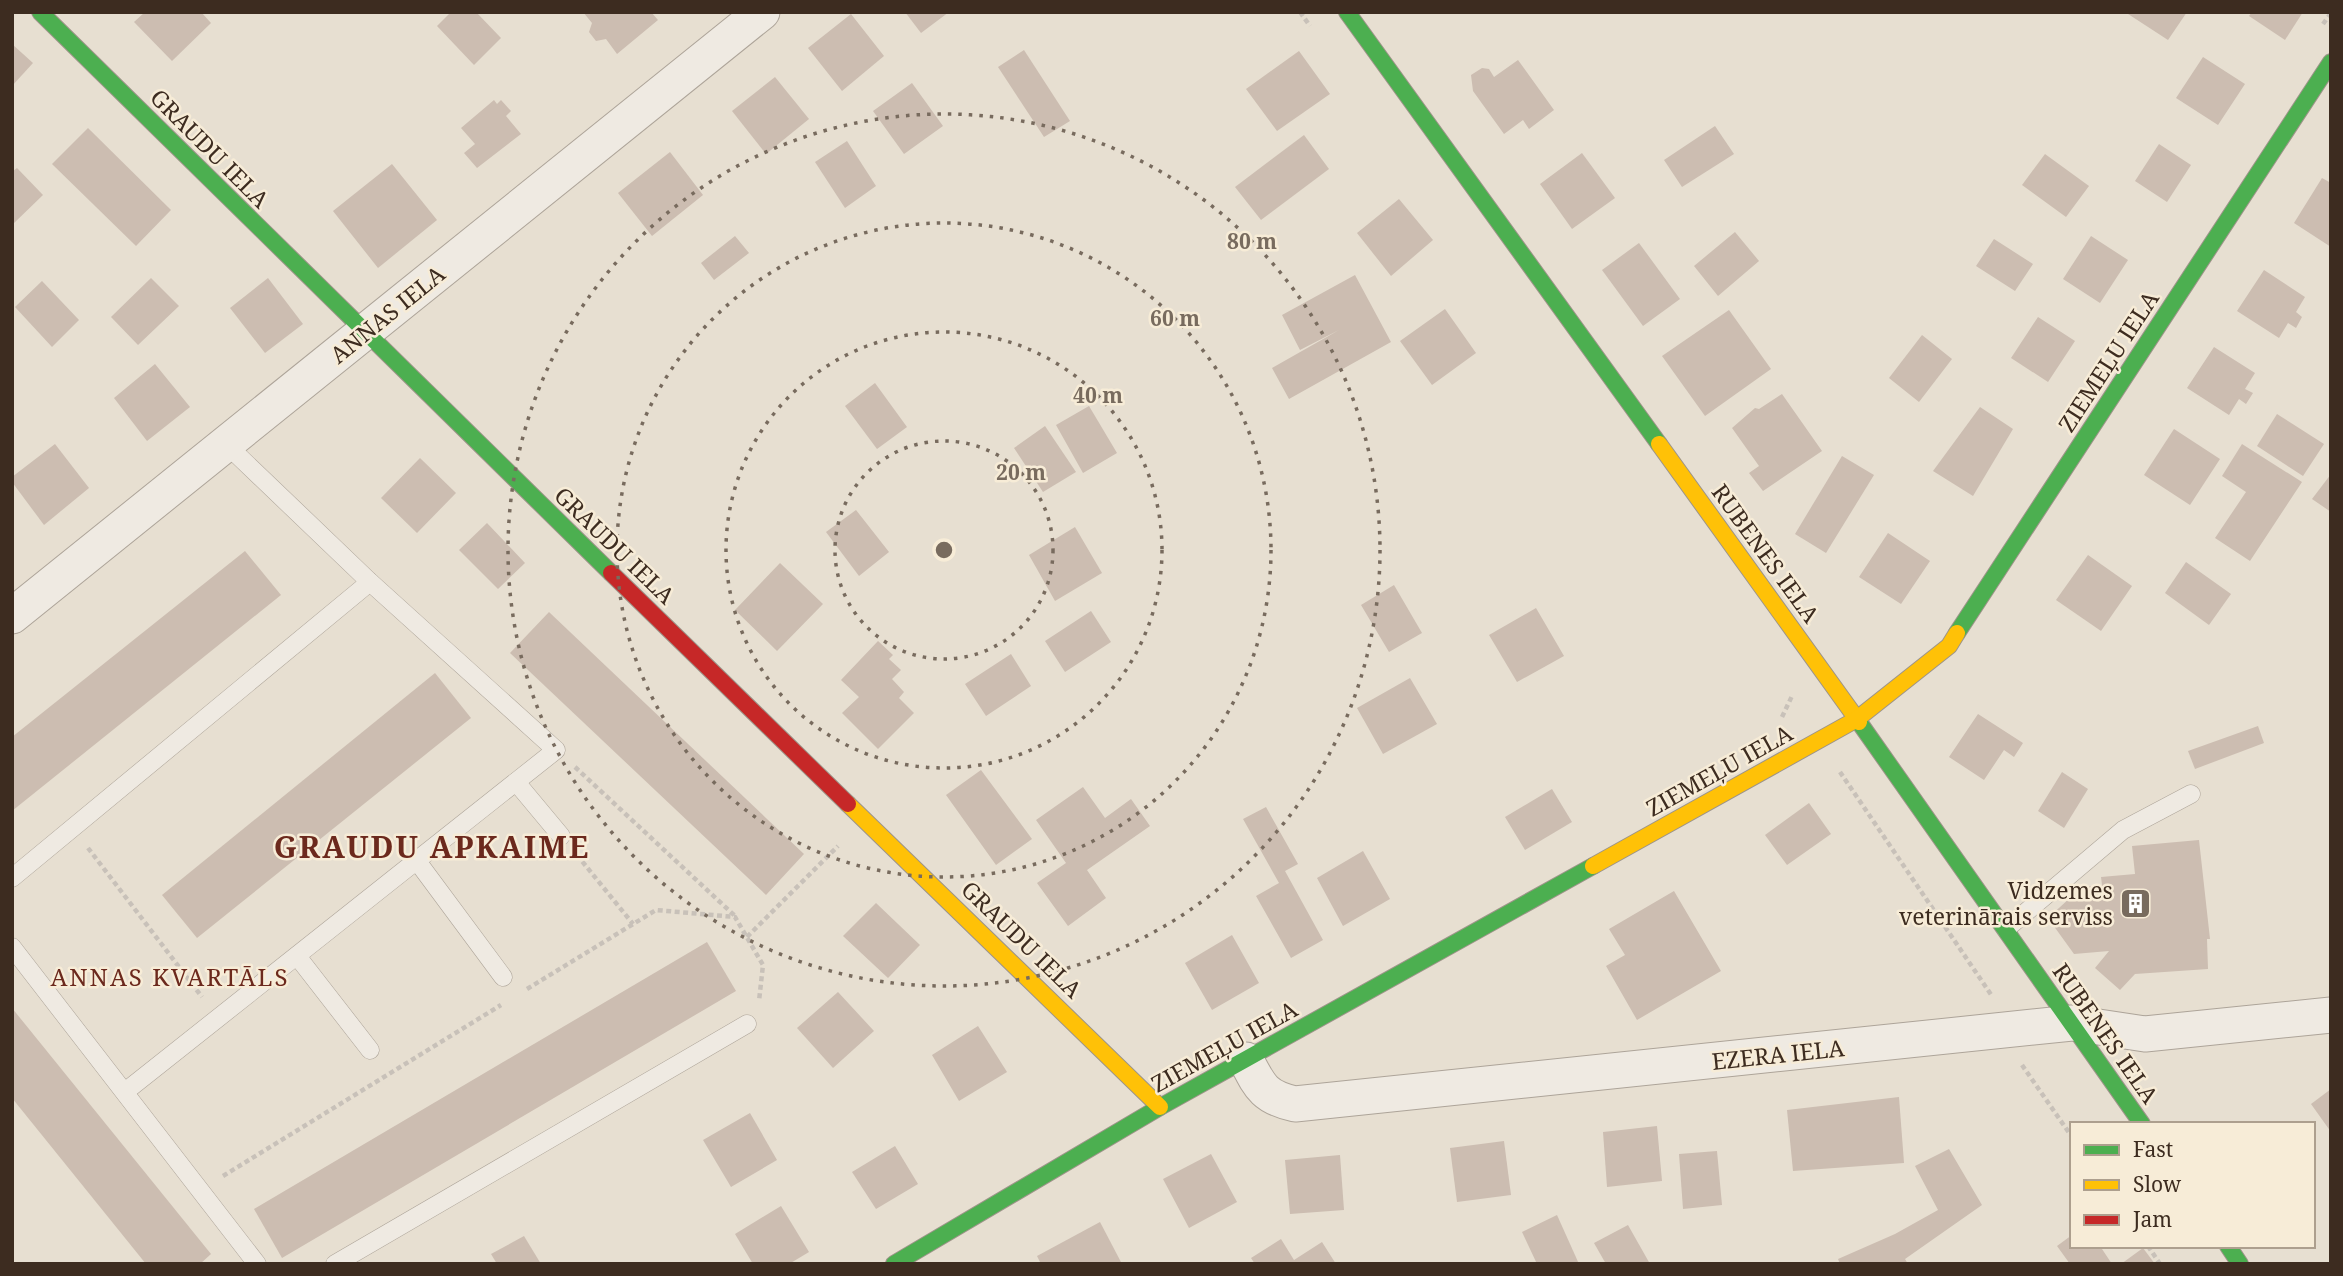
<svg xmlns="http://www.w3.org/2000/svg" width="2343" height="1276" viewBox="0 0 2343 1276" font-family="'Noto Serif',serif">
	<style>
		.building { fill: #ccbdb1 }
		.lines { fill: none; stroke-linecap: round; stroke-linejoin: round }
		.lane-casing { stroke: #ada499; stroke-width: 19 }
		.street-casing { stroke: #ada499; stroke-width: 37 }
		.fast-casing { stroke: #9d9489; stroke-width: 18 }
		.slow-casing { stroke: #9d9489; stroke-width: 18 }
		.jam-casing { stroke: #9d9489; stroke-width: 18 }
		.path { stroke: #c8c1b9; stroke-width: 4.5; stroke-dasharray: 5 3.5; stroke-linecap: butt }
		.lane { stroke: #efeae2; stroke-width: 18 }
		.street { stroke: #efeae2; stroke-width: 35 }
		.fast { stroke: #4caf50; stroke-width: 16 }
		.slow { stroke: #ffc107; stroke-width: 16 }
		.jam { stroke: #c62828; stroke-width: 16 }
		.ring { fill: none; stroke: #786b5e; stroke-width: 3.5; stroke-dasharray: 3.5 7 }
		.labels { text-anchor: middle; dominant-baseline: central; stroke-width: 5; stroke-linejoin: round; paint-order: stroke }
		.street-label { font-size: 23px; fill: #3d2c20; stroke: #f7ecd7 }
		.poi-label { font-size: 23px; fill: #3d2c20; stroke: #f7ecd7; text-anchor: end }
		.neighbourhood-label { font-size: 24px; letter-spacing: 2px; fill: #6c291d; stroke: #f7ecd7 }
		.district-label { font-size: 30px; font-weight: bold; letter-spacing: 2px; fill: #6c291d; stroke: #f7ecd7 }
		.centre { fill: #786b5e; stroke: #f7ecd7; stroke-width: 3.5 }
		.ring-label { font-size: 21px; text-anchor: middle; font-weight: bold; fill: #786b5e; stroke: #f7ecd7; stroke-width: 5; stroke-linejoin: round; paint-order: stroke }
	</style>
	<rect width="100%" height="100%" fill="#e7dfd1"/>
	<g class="building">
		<polygon points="145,12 201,12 211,23 172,61 134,22"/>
		<polygon points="451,12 476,12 501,38 474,65 437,26"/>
		<polygon points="583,12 651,12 658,20 617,54 606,39 596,41 589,32 592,23"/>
		<polygon points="905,12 949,12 921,33"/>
		<polygon points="2125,12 2187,12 2168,40"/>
		<polygon points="2252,12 2303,12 2285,40 2249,16"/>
		<polygon points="851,14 884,56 842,91 808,48"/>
		<polygon points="12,44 33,63 12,86"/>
		<polygon points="1024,50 1070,121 1044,137 998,67"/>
		<polygon points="1299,51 1330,94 1277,131 1246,89"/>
		<polygon points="2203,57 2245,84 2218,125 2176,98"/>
		<polygon points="1518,60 1554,110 1529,129 1523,120 1504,134 1473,91 1471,75 1482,68 1489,69 1494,77"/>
		<polygon points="775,77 809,119 766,154 732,111"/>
		<polygon points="912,83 943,126 904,154 873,111"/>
		<polygon points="494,100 497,104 501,100 511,111 506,116 521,134 477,168 464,153 475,144 461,128"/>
		<polygon points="1715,126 1734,154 1682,187 1664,160"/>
		<polygon points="88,128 171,210 136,246 52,164"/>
		<polygon points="1304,135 1329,169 1261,220 1235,187"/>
		<polygon points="847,141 876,186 845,208 815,162"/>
		<polygon points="2159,144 2191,165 2167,202 2135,181"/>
		<polygon points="670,152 703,195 652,236 618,193"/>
		<polygon points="1582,153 1615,198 1572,229 1540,184"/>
		<polygon points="2045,154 2089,186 2066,217 2022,185"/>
		<polygon points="392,164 437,220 378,268 333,211"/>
		<polygon points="17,168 43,195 12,225 12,172"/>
		<polygon points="2322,178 2331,183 2331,247 2294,223"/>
		<polygon points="1399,199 1433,240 1391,276 1357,233"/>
		<polygon points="1735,232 1759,261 1718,296 1694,266"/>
		<polygon points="735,236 749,253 714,280 701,263"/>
		<polygon points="2091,236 2128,260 2100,303 2063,279"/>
		<polygon points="1994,239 2033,264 2015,291 1976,266"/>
		<polygon points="1639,243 1680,299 1643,326 1602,270"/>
		<polygon points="2264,270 2305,297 2296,312 2302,317 2296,328 2288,323 2279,338 2237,311"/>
		<polygon points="1355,275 1391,342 1289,399 1272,368 1339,330 1300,350 1282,315"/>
		<polygon points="151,278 179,306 138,345 111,317"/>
		<polygon points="268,278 303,324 265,353 230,308"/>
		<polygon points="42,281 79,320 52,347 15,307"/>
		<polygon points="1445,309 1476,353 1432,385 1400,341"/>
		<polygon points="1729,310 1771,369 1705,416 1662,356"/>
		<polygon points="2038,317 2075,341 2048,382 2011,358"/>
		<polygon points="1922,335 1952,359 1919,402 1889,378"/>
		<polygon points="2214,347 2255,373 2245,389 2253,393 2246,404 2239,399 2229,415 2187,388"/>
		<polygon points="155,364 190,407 147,441 114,398"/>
		<polygon points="875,383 907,427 877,449 845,406"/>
		<polygon points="1782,394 1822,451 1763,491 1749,473 1759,466 1732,428 1755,408 1759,409"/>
		<polygon points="1089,406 1117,453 1083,473 1056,425"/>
		<polygon points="1980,407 2013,429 1973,496 1933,471"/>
		<polygon points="2277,414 2324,444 2303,476 2257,446"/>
		<polygon points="1045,426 1076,472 1043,492 1014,448"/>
		<polygon points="2174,429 2220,459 2190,505 2144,475"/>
		<polygon points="55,444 89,488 44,525 12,482 12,477"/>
		<polygon points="2242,444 2302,482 2250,561 2215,538 2246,492 2222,476"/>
		<polygon points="1842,456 1874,475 1826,553 1795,534"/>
		<polygon points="420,458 456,493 417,533 381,498"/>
		<polygon points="2331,474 2331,512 2312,499"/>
		<polygon points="856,510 889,552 859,576 826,532"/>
		<polygon points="487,523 525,563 498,589 459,550"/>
		<polygon points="1075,527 1102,573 1055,601 1029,555"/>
		<polygon points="1888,533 1930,561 1901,604 1859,577"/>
		<polygon points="245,551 281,595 12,811 12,737"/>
		<polygon points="2088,555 2132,586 2101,631 2056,600"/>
		<polygon points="2186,562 2231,594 2209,625 2165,593"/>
		<polygon points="780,563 823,604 777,651 735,610"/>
		<polygon points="1394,585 1422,633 1389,652 1361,605"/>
		<polygon points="1536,608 1564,656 1517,682 1489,635"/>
		<polygon points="1091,611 1111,642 1065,672 1045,641"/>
		<polygon points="549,612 804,854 766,895 510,653"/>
		<polygon points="878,641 893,655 889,659 901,670 892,679 904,692 899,698 914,713 878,749 842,713 859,697 841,680"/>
		<polygon points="1011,654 1031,686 986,716 965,684"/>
		<polygon points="435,673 471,718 197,938 162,895"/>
		<polygon points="1410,678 1437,724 1383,754 1357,708"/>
		<polygon points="1978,714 2023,743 2014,757 2004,750 1984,780 1949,757"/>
		<polygon points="2258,726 2264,743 2195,769 2188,751"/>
		<polygon points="981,770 1032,839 996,865 946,795"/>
		<polygon points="2062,772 2088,789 2064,828 2038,811"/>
		<polygon points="1083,787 1105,818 1131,799 1150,826 1087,870 1106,898 1068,926 1037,883 1066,863 1036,820"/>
		<polygon points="1552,789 1572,822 1525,850 1505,817"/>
		<polygon points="1809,803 1831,834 1787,865 1765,835"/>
		<polygon points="1266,807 1298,864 1285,871 1323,940 1291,958 1256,896 1279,883 1243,819"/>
		<polygon points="2199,840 2210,939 2207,939 2208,969 2135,974 2120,990 2095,968 2109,951 2074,954 2048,918 2082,887 2102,885 2101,877 2135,874 2132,846"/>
		<polygon points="1363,851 1390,899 1343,926 1317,878"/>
		<polygon points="1674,891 1721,971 1637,1020 1606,966 1625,955 1609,929"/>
		<polygon points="876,903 920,945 888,978 843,936"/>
		<polygon points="1232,935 1259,983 1212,1010 1185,963"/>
		<polygon points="707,942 736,991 282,1258 254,1209"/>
		<polygon points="838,992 874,1031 833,1068 797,1028"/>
		<polygon points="12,1008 211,1254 200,1264 146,1264 12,1098"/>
		<polygon points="978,1026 1007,1072 959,1101 932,1055"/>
		<polygon points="2331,1089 2331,1132 2311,1104"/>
		<polygon points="1899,1097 1904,1163 1793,1171 1787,1110"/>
		<polygon points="750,1113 777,1160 731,1187 703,1140"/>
		<polygon points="1657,1126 1662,1181 1607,1187 1603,1132"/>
		<polygon points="1504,1141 1511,1195 1457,1202 1450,1148"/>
		<polygon points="895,1146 918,1184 876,1209 852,1172"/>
		<polygon points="1949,1149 1982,1205 1905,1259 1908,1264 1840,1264 1838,1259 1895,1234 1938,1210 1915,1166"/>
		<polygon points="1717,1151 1722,1205 1683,1209 1679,1154"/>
		<polygon points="1211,1154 1237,1202 1189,1228 1163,1179"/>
		<polygon points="1340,1155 1344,1210 1290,1214 1285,1160"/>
		<polygon points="781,1206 809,1252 789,1264 753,1264 735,1234"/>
		<polygon points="1557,1215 1579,1264 1537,1264 1522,1232"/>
		<polygon points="1100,1222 1122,1264 1041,1264 1037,1256"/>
		<polygon points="1628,1225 1650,1264 1606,1264 1594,1243"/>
		<polygon points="2072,1235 2072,1246 2100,1246 2112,1264 2070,1264 2057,1246"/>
		<polygon points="524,1236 541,1264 497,1264 491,1254"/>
		<polygon points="1281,1239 1294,1260 1322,1242 1336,1264 1255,1264 1251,1258"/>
		<polygon points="2143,1248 2155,1264 2121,1264"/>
	</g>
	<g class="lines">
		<defs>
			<g id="lane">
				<polyline points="516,782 561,836"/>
				<polyline points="417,861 503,977"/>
				<polyline points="12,878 370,582"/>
				<polyline points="2006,929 2123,830 2191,794"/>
				<polyline points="12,947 257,1264"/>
				<polyline points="297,956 370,1050"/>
				<polyline points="126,1091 556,750 370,582 227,445"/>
				<polyline points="335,1264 747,1024"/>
			</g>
			<g id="street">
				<polyline points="12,616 762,12"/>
				<path d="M1246,1060C1260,1087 1264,1097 1295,1104L2072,1023L2145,1034L2331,1015"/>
			</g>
			<g id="fast">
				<polyline points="40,12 611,573"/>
				<polyline points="1347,12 1659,444"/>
				<polyline points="1957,633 2331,62"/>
				<polyline points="1859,722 2142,1124"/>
				<polyline points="2228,1246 2240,1264"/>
				<polyline points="894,1264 1160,1107 1593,866"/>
			</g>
			<g id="slow">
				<polyline points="1659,444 1859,722"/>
				<polyline points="848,804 1160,1107"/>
				<polyline points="1593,866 1857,719 1949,646 1957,633"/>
			</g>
			<polyline id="jam" points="611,573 848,804"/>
		</defs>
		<use href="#lane" class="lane-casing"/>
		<use href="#street" class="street-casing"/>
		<use href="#fast" class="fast-casing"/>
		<use href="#slow" class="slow-casing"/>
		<use href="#jam" class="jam-casing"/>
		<g class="path">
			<polyline points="1300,12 1310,26"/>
			<polyline points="2323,24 2331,13"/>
			<polyline points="1782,717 1792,696"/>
			<polyline points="575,767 735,916"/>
			<polyline points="1840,772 1992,996"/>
			<polyline points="88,848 202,997"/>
			<polyline points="577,855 633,924"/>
			<polyline points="747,937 838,846"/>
			<polyline points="527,989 656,910 735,917 763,965 759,1001"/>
			<polyline points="2022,1065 2072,1137"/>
			<polyline points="223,1176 501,1005"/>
			<polyline points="2148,1246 2160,1264"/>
		</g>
		<use href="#lane" class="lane"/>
		<use href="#street" class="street"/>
		<use href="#fast" class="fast"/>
		<use href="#slow" class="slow"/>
		<use href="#jam" class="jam"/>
	</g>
	<g class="ring">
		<circle cx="944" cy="550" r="109"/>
		<circle cx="944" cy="550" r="218"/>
		<circle cx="944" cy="550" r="327"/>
		<circle cx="944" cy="550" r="436"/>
	</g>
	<defs>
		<symbol id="building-square" viewBox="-11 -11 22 22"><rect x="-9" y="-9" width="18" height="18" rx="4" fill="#786b5e" stroke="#f7ecd7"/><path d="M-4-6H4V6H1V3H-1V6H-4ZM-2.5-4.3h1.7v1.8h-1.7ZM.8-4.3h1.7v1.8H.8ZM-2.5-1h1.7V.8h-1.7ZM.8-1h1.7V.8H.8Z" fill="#fff"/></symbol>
	</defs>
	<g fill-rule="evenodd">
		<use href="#building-square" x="2118" y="886" width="35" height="35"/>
	</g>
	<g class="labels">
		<g class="street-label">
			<text transform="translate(210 148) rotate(45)">GRAUDU IELA</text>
			<text transform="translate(387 314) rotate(-39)">ANNAS IELA</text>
			<text transform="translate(2108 361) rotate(-57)">ZIEMEĻU IELA</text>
			<text transform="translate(615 545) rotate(44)">GRAUDU IELA</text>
			<text transform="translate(1766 553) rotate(54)">RUBENES IELA</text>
			<text transform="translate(1719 770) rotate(-29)">ZIEMEĻU IELA</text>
			<text transform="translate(1022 939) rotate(44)">GRAUDU IELA</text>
			<text transform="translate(2106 1033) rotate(55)">RUBENES IELA</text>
			<text transform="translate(1224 1046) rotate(-29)">ZIEMEĻU IELA</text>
			<text transform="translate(1778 1054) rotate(-6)">EZERA IELA</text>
		</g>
		<g class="poi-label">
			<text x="2113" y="890">Vidzemes<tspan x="2113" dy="26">veterinārais serviss</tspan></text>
		</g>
		<g class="neighbourhood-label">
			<text x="170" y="976">ANNAS KVARTĀLS</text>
		</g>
		<g class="district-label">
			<text x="432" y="846">GRAUDU APKAIME</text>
		</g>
	</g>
	<circle cx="944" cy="550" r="10" class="centre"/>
	<g class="ring-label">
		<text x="1252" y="249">80 m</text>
		<text x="1175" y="326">60 m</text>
		<text x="1098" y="403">40 m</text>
		<text x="1021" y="480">20 m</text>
	</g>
	<rect width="2343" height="1276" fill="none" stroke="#3d2c20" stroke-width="28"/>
	<rect x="2070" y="1122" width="245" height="126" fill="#f7ecd7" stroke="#ad9f8e" stroke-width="2"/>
	<rect x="2084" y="1145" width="35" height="10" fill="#4caf50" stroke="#ad9f8e" stroke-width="2"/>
	<text x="2133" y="1157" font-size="21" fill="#3d2c20">Fast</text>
	<rect x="2084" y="1180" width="35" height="10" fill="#ffc107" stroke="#ad9f8e" stroke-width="2"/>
	<text x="2133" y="1192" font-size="21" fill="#3d2c20">Slow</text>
	<rect x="2084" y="1215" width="35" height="10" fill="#c62828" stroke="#ad9f8e" stroke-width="2"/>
	<text x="2133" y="1227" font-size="21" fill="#3d2c20">Jam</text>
</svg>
